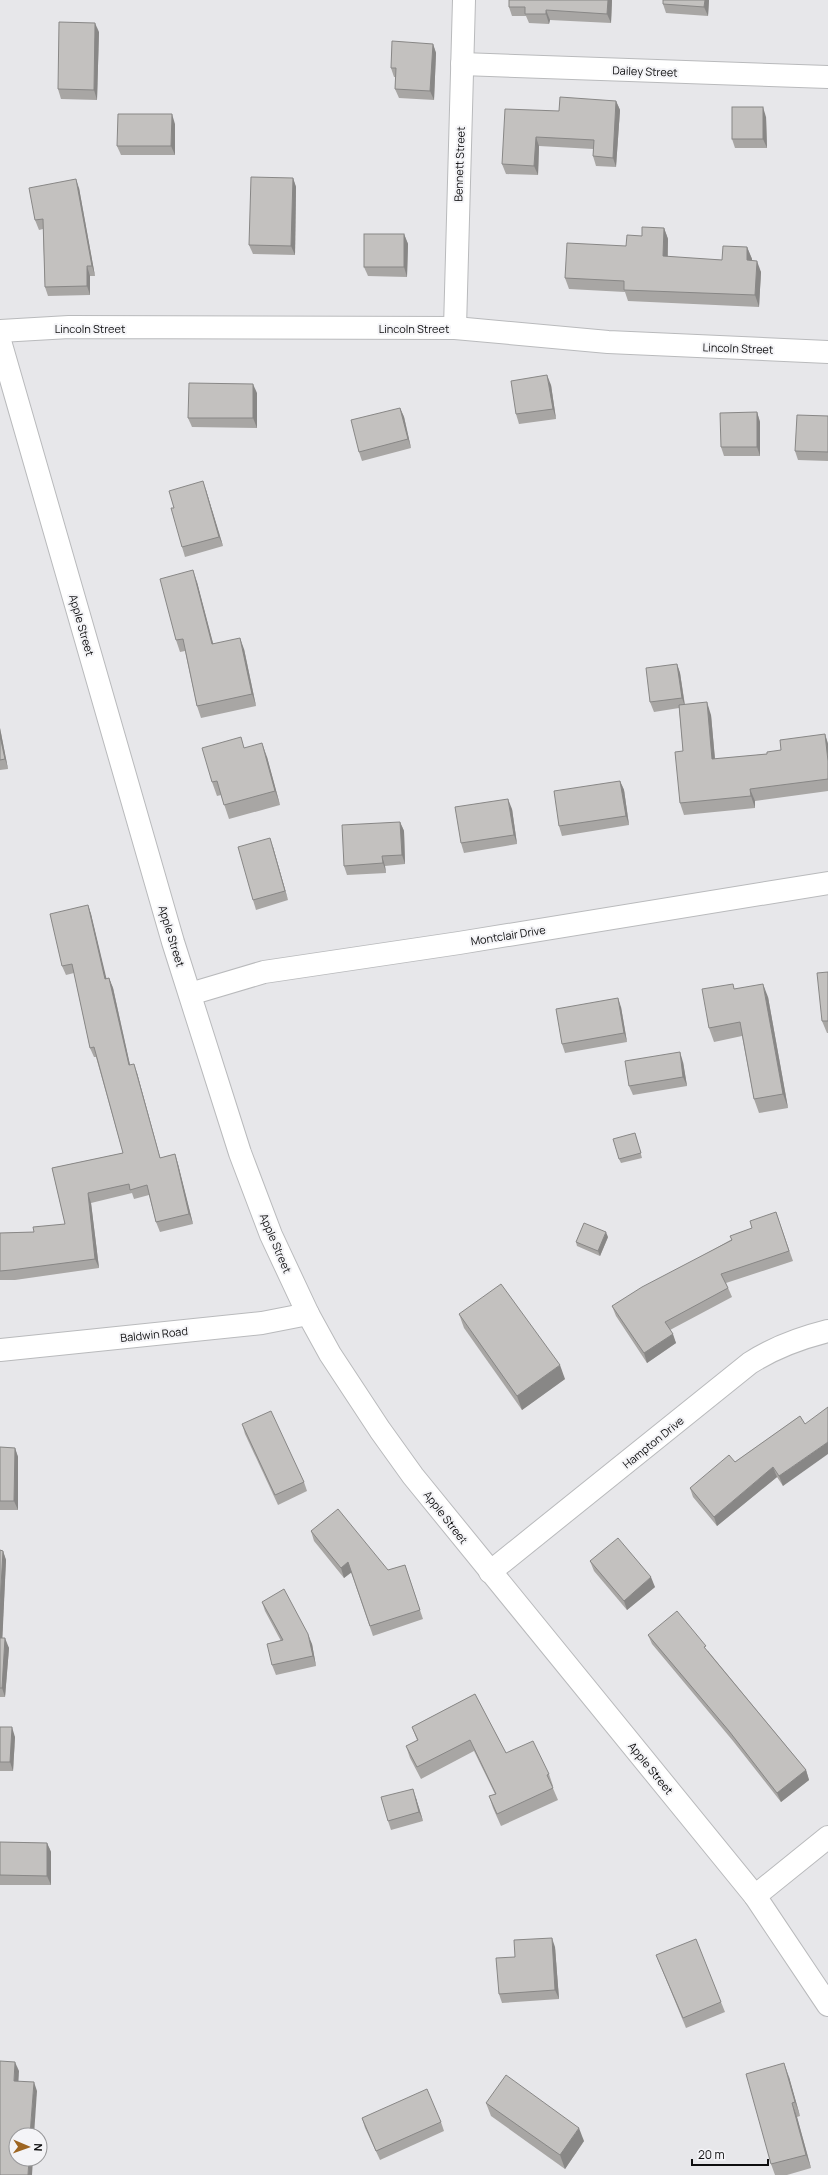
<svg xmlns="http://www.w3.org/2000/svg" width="828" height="2175" viewBox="0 0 828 2175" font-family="Manrope,sans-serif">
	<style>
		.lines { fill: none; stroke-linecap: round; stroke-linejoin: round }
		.minor-casing { stroke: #b9babc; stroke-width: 24 }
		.minor { stroke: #fff; stroke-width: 22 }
		.wall { fill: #a8a6a4 }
		.shaded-wall { fill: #888786 }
		.building { fill: #c3c1bf; stroke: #888786 }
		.labels { text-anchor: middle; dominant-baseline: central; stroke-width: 4; stroke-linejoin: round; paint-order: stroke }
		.street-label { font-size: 11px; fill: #0e0e0f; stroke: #f4f4f7 }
	</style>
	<rect width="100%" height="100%" fill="#e7e7ea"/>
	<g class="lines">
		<defs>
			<g id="minor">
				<polyline points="462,64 828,77"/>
				<polyline points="455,328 464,0"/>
				<polyline points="0,331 69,327 455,328 608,342 828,352"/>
				<polyline points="0,341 173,942 240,1153 271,1235 308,1314 330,1354 380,1430 413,1476 755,1896 828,2005"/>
				<polyline points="190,994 264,972 459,943 828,883"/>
				<polyline points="0,1350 262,1323 308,1314"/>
				<path d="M490,1572L750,1363C775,1347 800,1338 828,1331"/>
				<polyline points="755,1896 828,1837"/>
			</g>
		</defs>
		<use href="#minor" class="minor-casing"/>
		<use href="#minor" class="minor"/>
	</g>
	<g class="wall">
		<polygon points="612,0 611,23 550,20 549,24 529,23 526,16 512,16 509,7"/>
		<polygon points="709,0 708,16 666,13 663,4"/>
		<polygon points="99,32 97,100 61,99 58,89"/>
		<polygon points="433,44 436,53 434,100 399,98 395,89 396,77 394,77 391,68"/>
		<polygon points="616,101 620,110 616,167 596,166 593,156 593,149 539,146 538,175 506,174 502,164 559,111"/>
		<polygon points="766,117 767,148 735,148 732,139"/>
		<polygon points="175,124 175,155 121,155 117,146"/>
		<polygon points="293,178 296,187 295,255 253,254 249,245"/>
		<polygon points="79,188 95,276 90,276 90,295 48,296 45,287 43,229 39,230 35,220"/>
		<polygon points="664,228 668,239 668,257 722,260 747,247 752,259 752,260 761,272 759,307 628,301 625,292 569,289 565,278 626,246 642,236"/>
		<polygon points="404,234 408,244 407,277 368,276 364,267"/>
		<polygon points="551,385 556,419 519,424 516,414"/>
		<polygon points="257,393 257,428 192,427 188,418"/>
		<polygon points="400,408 404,417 411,448 362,461 359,452"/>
		<polygon points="757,412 760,422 760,456 724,456 721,447"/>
		<polygon points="828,416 828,461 798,460 795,451"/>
		<polygon points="206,490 223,546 185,557 182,547 174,508"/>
		<polygon points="197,582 213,643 244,649 256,706 201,718 197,706 185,651 180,652 176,640"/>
		<polygon points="677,664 680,673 685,705 711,715 715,759 767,754 781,750 825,734 828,744 828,791 755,801 755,808 684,815 680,803 683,751 679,708 654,712 650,702"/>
		<polygon points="0,728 8,769 0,770"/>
		<polygon points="245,748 267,757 280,805 229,819 221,795 217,796 212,782"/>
		<polygon points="620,781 624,790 629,825 562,836 559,826"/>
		<polygon points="512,809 517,844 464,853 461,843"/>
		<polygon points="400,822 404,831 405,864 385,866 386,873 347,875 344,866"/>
		<polygon points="273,847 288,900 256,910 253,900"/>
		<polygon points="88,905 91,914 106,979 109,978 113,988 130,1065 137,1073 160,1158 175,1154 178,1164 193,1224 160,1232 156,1222 149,1195 134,1199 132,1193 91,1203 99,1268 15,1280 0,1280 0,1233 34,1232 65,1224 52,1168 123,1153 96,1057 94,1057 90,1048 74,973 66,975 62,966"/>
		<polygon points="828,972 828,1033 827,1033 822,1021"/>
		<polygon points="735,989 768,997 788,1108 759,1113 754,1099 742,1036 714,1042 709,1028"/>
		<polygon points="621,1007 627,1042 565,1053 562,1044"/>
		<polygon points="683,1062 687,1086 633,1095 629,1086"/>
		<polygon points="635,1133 642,1158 621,1163 619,1159"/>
		<polygon points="776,1212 793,1261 726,1283 732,1297 670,1330 676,1343 647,1363 616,1316 612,1306 752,1228"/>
		<polygon points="608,1237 600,1256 577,1246 576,1242"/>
		<polygon points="459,1314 565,1379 522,1410 464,1328"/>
		<polygon points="800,1416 783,1486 777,1477 717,1526 693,1497 690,1488 735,1462"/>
		<polygon points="242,1424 304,1482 307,1491 278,1505 245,1434"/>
		<polygon points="0,1447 15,1448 18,1457 18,1510 0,1510"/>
		<polygon points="311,1531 388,1570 405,1565 423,1619 373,1636 351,1572 344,1578 314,1541"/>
		<polygon points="0,1550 3,1551 6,1560 2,1638 9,1648 5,1697 0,1697"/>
		<polygon points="590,1561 655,1587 627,1610 594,1571"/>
		<polygon points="262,1602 312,1644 316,1666 276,1675 272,1665 281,1641 265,1611"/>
		<polygon points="648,1635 708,1651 806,1770 809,1780 781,1802 733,1741 652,1644"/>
		<polygon points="475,1694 506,1753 549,1774 553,1786 552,1786 558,1800 501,1826 493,1808 489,1796 495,1794 474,1751 421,1779 410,1758 406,1746 417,1740 412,1727"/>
		<polygon points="0,1727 15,1737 13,1771 0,1771"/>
		<polygon points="416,1798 423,1821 391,1830 388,1821"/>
		<polygon points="0,1842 47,1843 51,1852 51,1885 0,1885"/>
		<polygon points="555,1947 559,1999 502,2003 499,1994 515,1957"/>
		<polygon points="656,1955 721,2002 725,2012 686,2028"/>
		<polygon points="789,2077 800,2116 797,2117 811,2168 787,2175 775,2175 771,2164"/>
		<polygon points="486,2103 584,2141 565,2169 491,2116"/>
		<polygon points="362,2118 441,2122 444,2131 380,2160 365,2128"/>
	</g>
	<g class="shaded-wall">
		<polygon points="608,0 612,0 611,23 607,14"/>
		<polygon points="705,0 709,0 708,16 704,7"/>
		<polygon points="546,10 550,20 549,24 546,14"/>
		<polygon points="95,23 99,32 97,100 94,90"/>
		<polygon points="433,44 436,53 434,100 430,91"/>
		<polygon points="616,101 620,110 616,167 613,158"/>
		<polygon points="763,107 766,117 767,148 763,139"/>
		<polygon points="172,114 175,124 175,155 171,146"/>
		<polygon points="536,137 539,146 538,175 534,166"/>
		<polygon points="293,178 296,187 295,255 291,246"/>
		<polygon points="76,179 79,188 95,276 92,266"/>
		<polygon points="664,228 668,239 667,268 663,256"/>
		<polygon points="404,234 408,244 407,277 404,267"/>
		<polygon points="747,247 752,259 751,271 747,260"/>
		<polygon points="757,261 761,272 759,307 755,295"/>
		<polygon points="87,266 90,276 90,295 87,286"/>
		<polygon points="547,375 551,385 556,419 553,409"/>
		<polygon points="253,384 257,393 257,428 253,418"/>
		<polygon points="400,408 404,417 411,448 408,439"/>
		<polygon points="757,412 760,422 760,456 757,447"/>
		<polygon points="203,481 206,490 223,546 219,537"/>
		<polygon points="193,570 197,582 216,655 212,644"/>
		<polygon points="240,638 244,649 256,706 252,694"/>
		<polygon points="677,664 680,673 685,707 682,698"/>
		<polygon points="707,702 711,715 716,771 712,759"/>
		<polygon points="0,728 8,769 5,759 0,736"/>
		<polygon points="825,734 828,744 828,761"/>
		<polygon points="262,743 267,757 280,805 275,791"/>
		<polygon points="620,781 624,790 629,825 626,816"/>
		<polygon points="750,789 755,801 755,808 751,796"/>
		<polygon points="508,799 512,809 517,844 514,835"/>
		<polygon points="400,822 404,831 405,864 402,855"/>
		<polygon points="270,838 273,847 288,900 285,891"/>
		<polygon points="382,856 385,866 386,873 383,863"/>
		<polygon points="88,905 91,914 109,989 105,979"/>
		<polygon points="109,978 113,988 132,1074 129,1065"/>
		<polygon points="763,984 768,997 788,1108 783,1094"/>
		<polygon points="618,998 621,1007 627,1042 624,1033"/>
		<polygon points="680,1052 683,1062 687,1086 683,1077"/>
		<polygon points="134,1064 137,1073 163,1168 160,1158"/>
		<polygon points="175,1154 178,1164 193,1224 189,1214"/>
		<polygon points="88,1193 91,1203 99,1268 95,1259"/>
		<polygon points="606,1232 608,1237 600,1256 598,1251"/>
		<polygon points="673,1334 676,1343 647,1363 644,1353"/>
		<polygon points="560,1365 565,1379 522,1410 517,1396"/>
		<polygon points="828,1442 828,1454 783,1486 779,1476"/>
		<polygon points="15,1448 18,1457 18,1510 14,1501"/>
		<polygon points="773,1467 777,1477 717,1526 714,1517"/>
		<polygon points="3,1551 6,1560 2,1647 0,1643 0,1604"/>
		<polygon points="348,1562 352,1572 344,1578 341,1568"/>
		<polygon points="651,1577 655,1587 627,1610 624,1601"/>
		<polygon points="308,1634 312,1644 316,1666 313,1656"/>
		<polygon points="5,1638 9,1648 5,1697 2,1688"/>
		<polygon points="12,1727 15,1737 13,1771 10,1762"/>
		<polygon points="806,1770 809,1780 781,1802 777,1793"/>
		<polygon points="413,1789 416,1798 423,1821 419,1812"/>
		<polygon points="47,1843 51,1852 51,1885 47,1876"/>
		<polygon points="552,1938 555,1947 559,1999 555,1990"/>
		<polygon points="15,2062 19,2071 18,2090 14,2081"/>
		<polygon points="784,2063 789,2077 800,2116 795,2102"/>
		<polygon points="34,2082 37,2091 34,2135 30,2135"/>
		<polygon points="792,2103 797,2117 811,2168 806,2155"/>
		<polygon points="579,2128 584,2141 565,2169 560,2155"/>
		<polygon points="29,2159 33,2159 32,2175 28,2175"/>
	</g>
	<g class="building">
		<polygon points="509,0 608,0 607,14 546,10 546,14 525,14 525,7 509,7"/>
		<polygon points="663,0 705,0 704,7 663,4"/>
		<polygon points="59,22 95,23 94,90 58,89"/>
		<polygon points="392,41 433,44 430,91 395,89 396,68 391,68"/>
		<polygon points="560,97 616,101 613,158 593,156 594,140 536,137 534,166 502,164 505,109 559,111"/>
		<rect x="732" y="107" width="31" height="32"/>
		<polygon points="118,114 172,114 171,146 117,146"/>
		<polygon points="251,177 293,178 291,246 249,245"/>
		<polygon points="76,179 92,266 87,266 87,286 45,287 43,219 35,220 29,188"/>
		<polygon points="642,227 664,228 663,256 722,260 723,246 747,247 747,260 757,261 755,295 624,290 624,281 565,278 567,243 626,246 627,235 642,236"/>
		<rect x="364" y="234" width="40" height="33"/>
		<polygon points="547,375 553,409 516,414 511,381"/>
		<polygon points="189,383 253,384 253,418 188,418"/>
		<polygon points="400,408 408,439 359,452 351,420"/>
		<polygon points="757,412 757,447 721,447 720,413"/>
		<polygon points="797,415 828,416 828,452 795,451"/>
		<polygon points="203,481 219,537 182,547 171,508 174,508 169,491"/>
		<polygon points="193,570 212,644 240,638 252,694 197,706 183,639 176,640 160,579"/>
		<polygon points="677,664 682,698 650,702 646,668"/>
		<polygon points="707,702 712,759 767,754 767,752 781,750 780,740 825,734 828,761 828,779 750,789 751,796 680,803 675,752 683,751 679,705"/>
		<polygon points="0,736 5,759 0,760"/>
		<polygon points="241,737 244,748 262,743 275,791 224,805 217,781 212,782 202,748"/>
		<polygon points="620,781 626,816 559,826 554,791"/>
		<polygon points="508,799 514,835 461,843 455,807"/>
		<polygon points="400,822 402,855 382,856 383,863 344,866 342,825"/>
		<polygon points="270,838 285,891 253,900 238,847"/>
		<polygon points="88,905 105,979 109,978 129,1065 134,1064 160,1158 175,1154 189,1214 156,1222 147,1185 130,1190 129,1184 88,1193 95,1259 11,1270 0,1271 0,1233 34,1232 33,1227 65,1224 52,1168 123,1153 94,1047 90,1048 72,964 62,966 50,914"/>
		<polygon points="828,972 828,1021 822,1021 817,973"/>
		<polygon points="733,984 734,989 763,984 783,1094 754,1099 740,1022 709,1028 702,989"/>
		<polygon points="618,998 624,1033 562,1044 556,1009"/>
		<polygon points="680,1052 683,1077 629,1086 625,1061"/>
		<polygon points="635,1133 641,1153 619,1159 613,1139"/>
		<polygon points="776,1212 789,1251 721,1274 728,1288 665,1322 673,1334 644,1353 612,1306 642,1287 732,1240 730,1236 752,1228 750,1221"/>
		<polygon points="584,1223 606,1232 598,1251 576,1242"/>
		<polygon points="501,1284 560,1365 517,1396 459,1314"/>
		<polygon points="828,1407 828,1442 779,1476 773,1467 714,1517 690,1488 729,1455 735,1462 800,1416 805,1424"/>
		<polygon points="271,1411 304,1482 275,1495 242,1424"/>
		<polygon points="0,1447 15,1448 14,1501 0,1501"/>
		<polygon points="338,1509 388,1570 405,1565 420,1610 370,1626 348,1562 341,1568 311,1531"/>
		<polygon points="618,1538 651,1577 624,1601 590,1561"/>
		<polygon points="0,1550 3,1551 0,1604"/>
		<polygon points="284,1589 308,1634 313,1656 272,1665 267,1644 283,1640 262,1602"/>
		<polygon points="677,1611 706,1646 704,1647 806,1770 777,1793 729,1731 648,1635"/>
		<polygon points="0,1638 5,1638 2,1688 0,1688"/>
		<polygon points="475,1694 506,1753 533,1741 549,1774 547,1775 553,1788 497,1814 489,1796 496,1794 470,1740 417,1767 406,1746 418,1740 412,1727"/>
		<polygon points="0,1727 12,1727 10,1762 0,1762"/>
		<polygon points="413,1789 419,1812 388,1821 381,1797"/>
		<polygon points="0,1842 47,1843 47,1876 0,1875"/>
		<polygon points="552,1938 555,1990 499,1994 496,1958 515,1957 514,1940"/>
		<polygon points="696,1939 721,2002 683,2018 656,1955"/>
		<polygon points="0,2061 15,2062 14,2081 34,2082 30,2135 16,2135 16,2159 29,2159 28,2175 0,2175"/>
		<polygon points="784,2063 795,2102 792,2103 806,2155 771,2164 746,2074"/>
		<polygon points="506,2075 579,2128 560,2155 486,2103"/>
		<polygon points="427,2089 441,2122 376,2151 362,2118"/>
	</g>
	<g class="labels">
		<g class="street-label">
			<text transform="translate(645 71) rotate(2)">Dailey Street</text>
			<text transform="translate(459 164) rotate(-88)">Bennett Street</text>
			<text x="90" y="328">Lincoln Street</text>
			<text x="414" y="328">Lincoln Street</text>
			<text transform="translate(738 348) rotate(2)">Lincoln Street</text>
			<text transform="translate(82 625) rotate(74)">Apple Street</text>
			<text transform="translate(508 935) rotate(-9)">Montclair Drive</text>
			<text transform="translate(172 936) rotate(73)">Apple Street</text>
			<text transform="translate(276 1243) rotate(67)">Apple Street</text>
			<text transform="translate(154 1334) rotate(-6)">Baldwin Road</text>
			<text transform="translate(653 1442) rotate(-39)">Hampton Drive</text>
			<text transform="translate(446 1517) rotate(52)">Apple Street</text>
			<text transform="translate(651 1768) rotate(51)">Apple Street</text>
		</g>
	</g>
	<g transform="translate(28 2147) rotate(92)"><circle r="19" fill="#f4f4f7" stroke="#98989a"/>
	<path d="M0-3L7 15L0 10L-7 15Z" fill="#9d6522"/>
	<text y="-6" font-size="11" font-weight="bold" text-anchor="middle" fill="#0e0e0f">N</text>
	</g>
	<path d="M692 2159v6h76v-6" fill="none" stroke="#0e0e0f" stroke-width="2"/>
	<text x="698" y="2159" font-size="12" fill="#0e0e0f" stroke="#f4f4f7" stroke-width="3" paint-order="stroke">20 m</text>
</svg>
